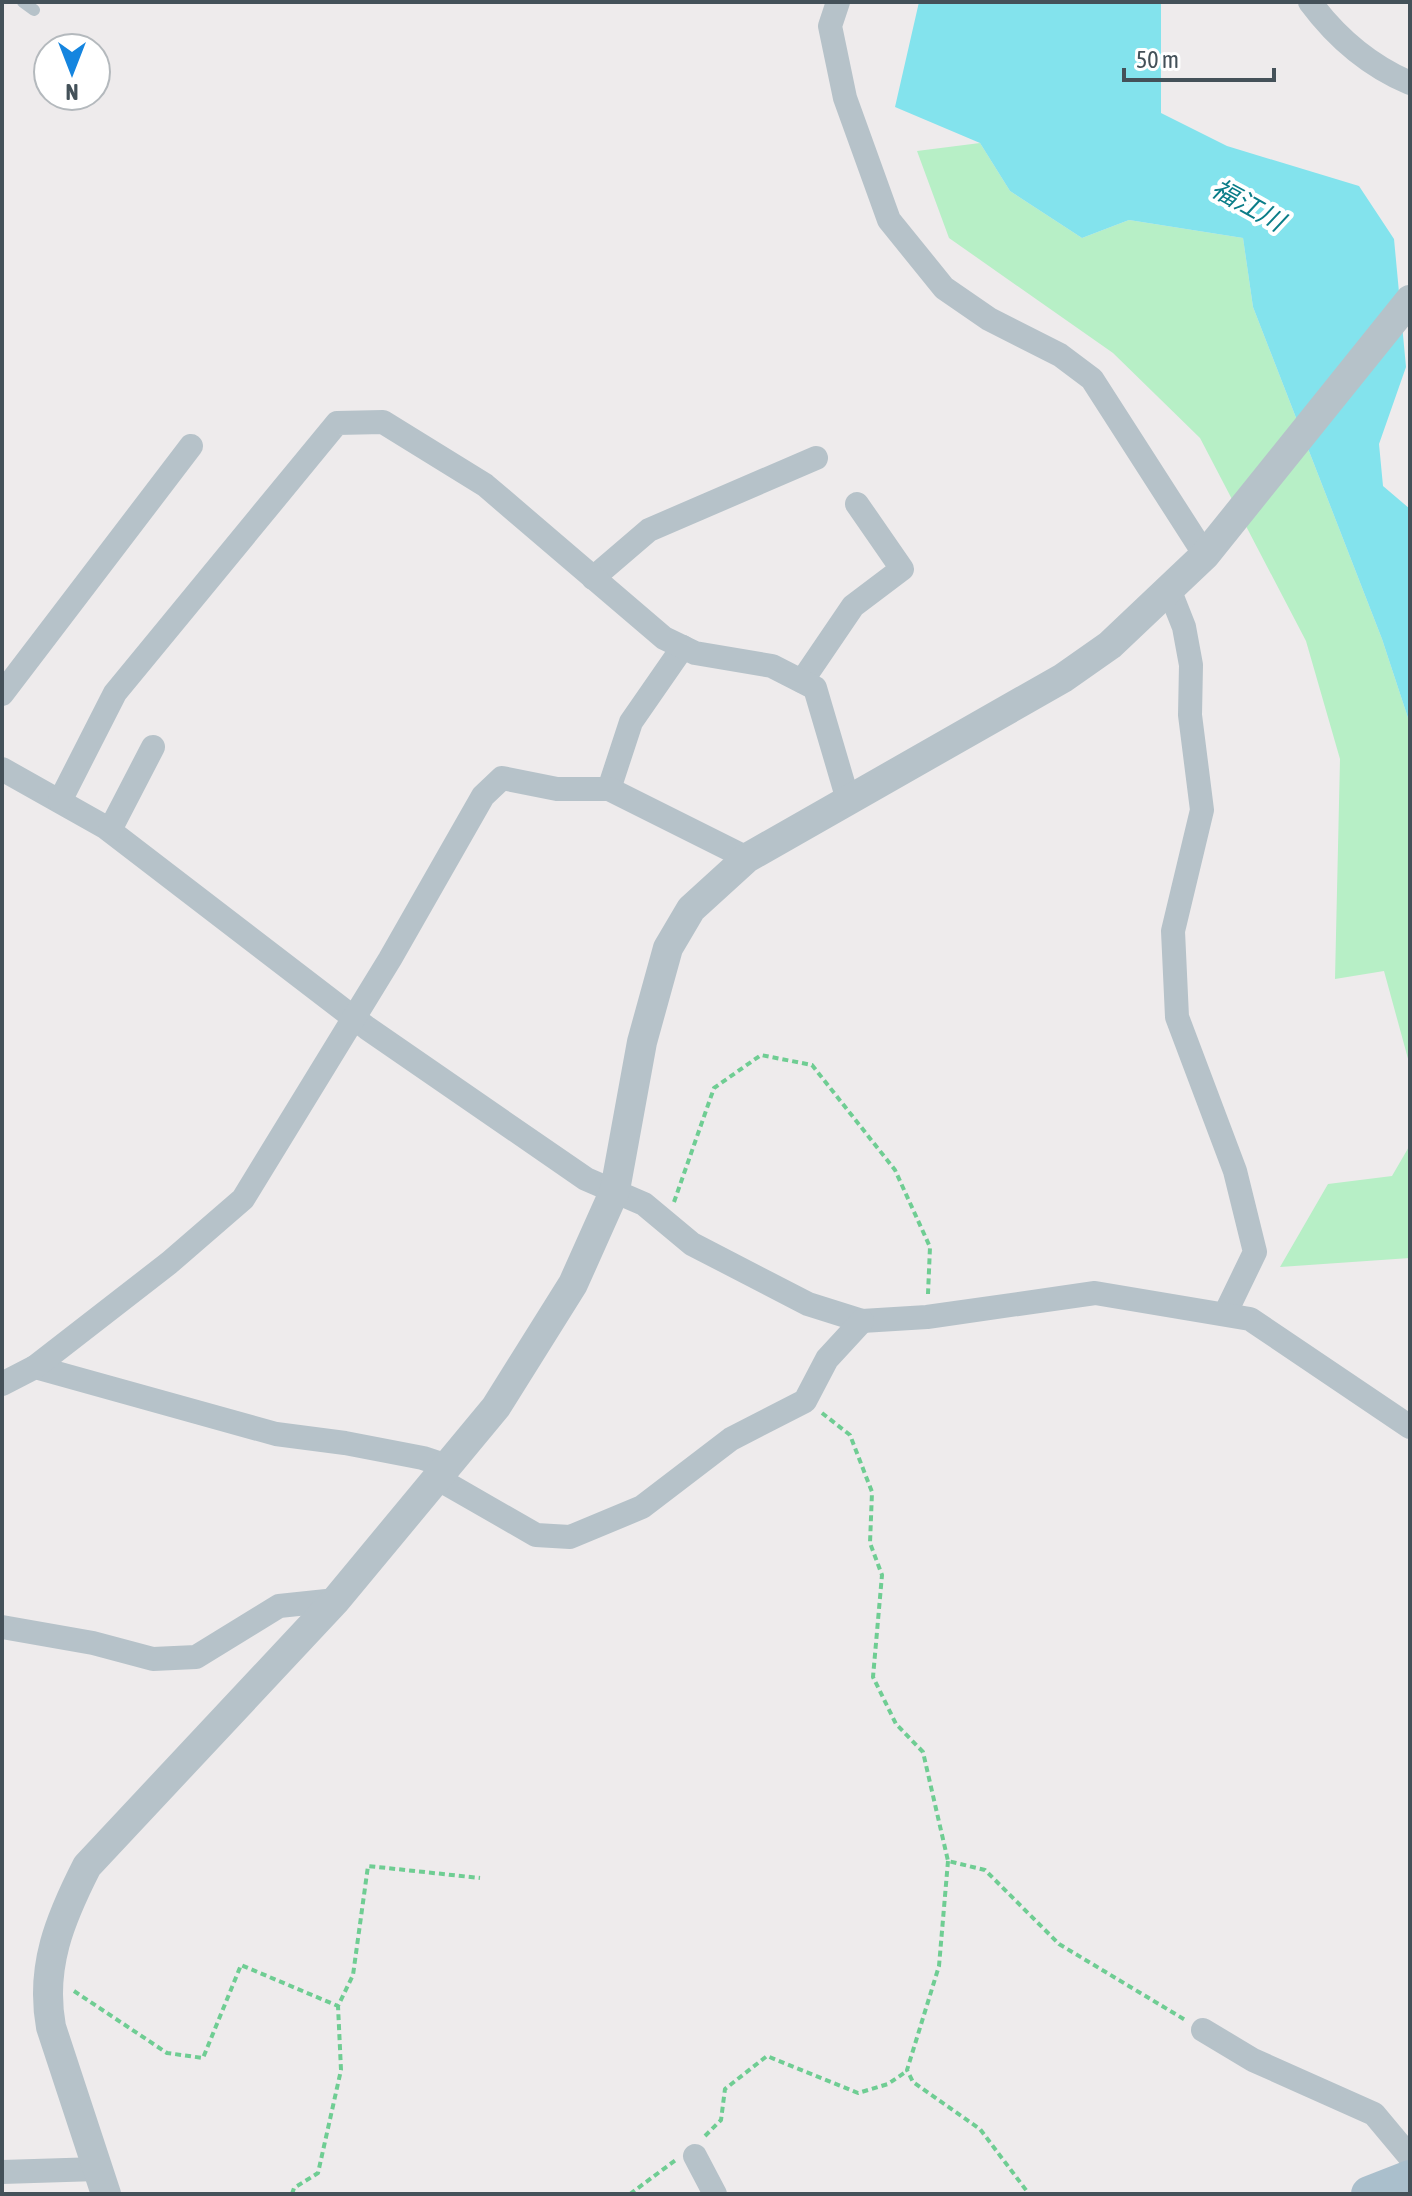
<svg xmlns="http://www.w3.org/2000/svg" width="1412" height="2196" viewBox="0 0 1412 2196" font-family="'Asap Condensed','Noto Sans JP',sans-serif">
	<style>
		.green { fill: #b7efc6 }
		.water { fill: #83e3ed }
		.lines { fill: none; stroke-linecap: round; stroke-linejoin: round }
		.path { stroke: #6fcd93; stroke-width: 4; stroke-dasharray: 6 4; stroke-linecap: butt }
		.service { stroke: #b6c2c9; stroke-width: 12 }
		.minor { stroke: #b6c2c9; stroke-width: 24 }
		.tertiary { stroke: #b6c2c9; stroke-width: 30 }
		.primary { stroke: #aabfcc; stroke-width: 36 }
		.labels { text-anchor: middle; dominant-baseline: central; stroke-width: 8; stroke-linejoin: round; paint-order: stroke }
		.water-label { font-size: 26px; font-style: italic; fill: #0b7d88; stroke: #fff }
	</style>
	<rect width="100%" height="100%" fill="#eeebec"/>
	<g class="green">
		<polygon points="980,143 1010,191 1082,238 1129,220 1243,238 1253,307 1382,639 1410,724 1410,1066 1384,971 1335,979 1340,759 1306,641 1200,438 1113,353 949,238 917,151"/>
		<polygon points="1410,1145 1410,1258 1280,1267 1328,1184 1392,1176"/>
	</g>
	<polygon class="water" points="919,2 1161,2 1161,113 1227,146 1359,186 1394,239 1406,367 1379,444 1383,486 1410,509 1410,724 1382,639 1253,307 1243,238 1129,220 1082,238 1010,191 980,143 895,107"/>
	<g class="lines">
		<g class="path">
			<polyline points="674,1202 714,1088 761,1055 812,1065 895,1170 930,1247 928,1294"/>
			<polyline points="822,1413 850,1435 872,1492 870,1543 882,1575 873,1677 896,1724 923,1752 948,1861 985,1870 1059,1944 1187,2021"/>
			<polyline points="948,1861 939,1966 907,2070 913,2082 980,2129 1029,2194"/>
			<polyline points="74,1991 167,2053 203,2058 241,1965 338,2006"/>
			<polyline points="705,2136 721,2120 725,2089 767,2056 858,2093 888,2084 907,2071"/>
			<polyline points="292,2194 294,2188 318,2173 341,2070 338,2006 353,1975 368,1866 480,1878"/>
			<polyline points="630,2194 677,2159"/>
		</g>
		<polyline class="service" points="23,2 34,10"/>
		<g class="minor">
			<polyline points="838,2 830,26 845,98 889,220 944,288 989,319 1060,355 1092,379 1205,555"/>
			<path d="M1310,2C1336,37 1370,66 1410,83"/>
			<polyline points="593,578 649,530 816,458"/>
			<polyline points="1169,589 1184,627 1191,665 1190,715 1202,810 1173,931 1177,1017 1235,1171 1255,1252 1225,1314"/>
			<polyline points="802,681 853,606 902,569 857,504"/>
			<polyline points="2,694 191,446"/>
			<polyline points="2,769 105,827 367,1028 586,1179 644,1204 692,1244 808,1304 862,1321 927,1317 1095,1293 1250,1319 1410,1427"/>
			<polyline points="609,789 631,722 683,647"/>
			<polyline points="60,801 115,693 337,423 383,422 485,485 664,638 695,653 772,666 815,688 848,800"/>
			<polyline points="110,830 153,747"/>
			<polyline points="35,1367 276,1434 345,1443 423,1458 444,1465"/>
			<polyline points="2,1384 35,1367 169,1263 243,1199 390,959 483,796 502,778 557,789 609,789 747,858"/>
			<polyline points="435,1477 536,1535 570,1537 642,1507 731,1439 805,1401 827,1359 862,1321"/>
			<polyline points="2,1627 93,1643 153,1659 196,1657 279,1606 336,1600"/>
			<polyline points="1203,2030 1253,2060 1374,2114 1410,2157"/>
			<polyline points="695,2156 715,2194"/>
			<polyline points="2,2172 98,2169"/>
		</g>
		<path class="tertiary" d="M106,2194L51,2027C40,1967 60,1919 87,1866L336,1600L496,1407L573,1284L615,1190L642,1042L668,948L691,909L747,858L1063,678L1110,645L1205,555L1410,300"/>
		<polyline class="primary" points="1369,2194 1410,2178"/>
	</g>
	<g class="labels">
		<g class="water-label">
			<text transform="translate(1248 205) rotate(29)">福江川</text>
		</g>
	</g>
	<rect width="1412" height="2196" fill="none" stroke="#445159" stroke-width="8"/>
	<g transform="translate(72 72) rotate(180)"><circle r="38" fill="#ffffff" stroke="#b4b9bd" stroke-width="2"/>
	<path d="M0-6L14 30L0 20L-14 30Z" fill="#1585df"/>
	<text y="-12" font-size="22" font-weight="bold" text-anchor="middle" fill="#445159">N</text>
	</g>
	<path d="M1124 68v12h150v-12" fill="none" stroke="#445159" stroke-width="4"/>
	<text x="1136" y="68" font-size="24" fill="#445159" stroke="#ffffff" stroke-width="6" paint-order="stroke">50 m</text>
</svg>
